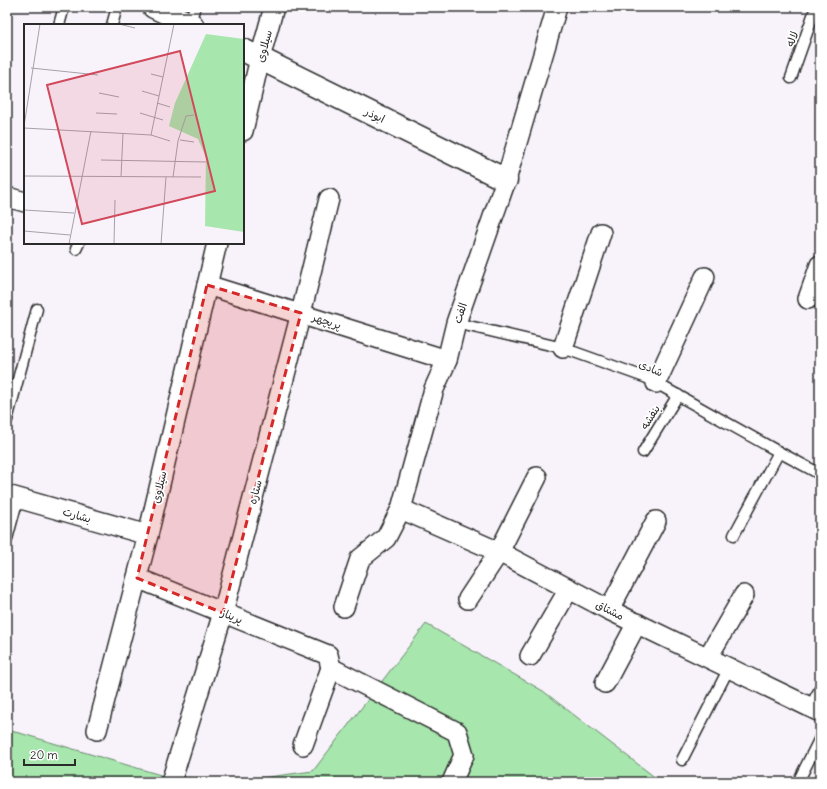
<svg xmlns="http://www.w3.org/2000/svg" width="827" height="789" viewBox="0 0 827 789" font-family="Delius,'Playpen Sans Arabic',sans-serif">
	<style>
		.green { fill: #a7e6ad; stroke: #69886c }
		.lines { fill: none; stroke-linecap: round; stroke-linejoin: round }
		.lane-casing { stroke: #2b2b2b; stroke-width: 13 }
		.street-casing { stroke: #2b2b2b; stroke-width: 22 }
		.secondary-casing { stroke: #2b2b2b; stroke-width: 25 }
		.lane { stroke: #fff; stroke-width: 10 }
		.street { stroke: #fff; stroke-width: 19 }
		.secondary { stroke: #fff; stroke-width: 22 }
		.marked { fill: #d62828; fill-opacity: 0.2; stroke: #d62828; stroke-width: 3; stroke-dasharray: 8 5; stroke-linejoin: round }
		.labels { text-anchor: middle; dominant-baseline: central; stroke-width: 3.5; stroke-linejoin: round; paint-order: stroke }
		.street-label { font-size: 11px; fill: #2b2b2b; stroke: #fff }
		.inset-road { fill: none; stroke: #a6a2a8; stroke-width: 1 }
		.view { fill: #d1495b; fill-opacity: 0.15; stroke: #d1495b; stroke-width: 2 }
		.inset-edge { fill: none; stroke: #2b2b2b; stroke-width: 2 }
	</style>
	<rect width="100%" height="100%" fill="#f8f2fb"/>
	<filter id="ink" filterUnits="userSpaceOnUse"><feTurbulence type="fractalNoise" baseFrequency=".025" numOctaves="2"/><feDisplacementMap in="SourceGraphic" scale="8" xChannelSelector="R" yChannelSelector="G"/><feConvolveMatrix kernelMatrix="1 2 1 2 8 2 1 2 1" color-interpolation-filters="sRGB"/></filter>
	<g filter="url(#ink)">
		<g class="green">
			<polygon points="426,624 543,691 661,782 231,782 313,771"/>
			<polygon points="7,730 23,734 184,782 7,782"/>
		</g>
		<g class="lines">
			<defs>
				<g id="lane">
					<polyline points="189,24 195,7"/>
					<polyline points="59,25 64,7"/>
					<polyline points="112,25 117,7"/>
					<polyline points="791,78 816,7"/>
					<polyline points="76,249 79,243"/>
					<polyline points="456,323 563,348 647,378 779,452 820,474"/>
					<polyline points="7,420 37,309"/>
					<polyline points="643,452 678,395"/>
					<polyline points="734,535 779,452"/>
					<polyline points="7,539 18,498"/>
					<polyline points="810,707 820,689"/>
					<polyline points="682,760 729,668"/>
					<polyline points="798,782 820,738"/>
				</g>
				<g id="street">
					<polyline points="243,131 260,58 274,7"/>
					<polyline points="7,197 25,202"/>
					<polyline points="207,285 447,360"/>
					<polyline points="808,299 820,265"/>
					<polyline points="563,348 601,233"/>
					<polyline points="656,383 705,277"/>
					<polyline points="7,495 148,535"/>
					<polyline points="401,509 499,552 609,610 820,712"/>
					<polyline points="137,578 328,655 331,668 457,732 464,755 452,782"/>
					<polyline points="468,599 499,552 537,477"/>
					<polyline points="344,607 360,559 386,538 401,509 434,389 447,360 456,323 506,180 557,7"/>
					<polyline points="609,610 656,521"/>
					<polyline points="530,656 569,589"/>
					<polyline points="708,657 744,595"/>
					<polyline points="605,683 637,623"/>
					<polyline points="97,730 148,535 217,243"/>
					<polyline points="303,745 331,668"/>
					<polyline points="171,782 223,613 301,313 329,199"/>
				</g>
				<g id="secondary">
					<polyline points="154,7 192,25"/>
					<polyline points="243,50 506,180"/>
				</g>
			</defs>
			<use href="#lane" class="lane-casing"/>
			<use href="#street" class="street-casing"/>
			<use href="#secondary" class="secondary-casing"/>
			<use href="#lane" class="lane"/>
			<use href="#street" class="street"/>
			<use href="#secondary" class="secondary"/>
		</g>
	</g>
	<path class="marked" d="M207,285L301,313L223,613L137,578Z"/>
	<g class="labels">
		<g class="street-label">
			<text transform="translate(792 39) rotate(-70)">لاله</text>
			<text transform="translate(264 46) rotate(-75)">سیلاوی</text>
			<text transform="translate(375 115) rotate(26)">ابوذر</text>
			<text transform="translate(460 313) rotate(-72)">الفت</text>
			<text transform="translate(327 321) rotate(18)">پریچهر</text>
			<text transform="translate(651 368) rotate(24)">شادی</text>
			<text transform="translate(650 417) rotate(-58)">بنفشه</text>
			<text transform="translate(159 487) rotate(-77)">سیلاوی</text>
			<text transform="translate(255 492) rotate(-75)">ستاره</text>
			<text transform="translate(77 515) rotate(16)">بشارت</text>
			<text transform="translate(610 610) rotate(27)">مشتاق</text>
			<text transform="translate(232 616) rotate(22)">پریناز</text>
		</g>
	</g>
	<g transform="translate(24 24)">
		<rect width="220" height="220" fill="#f8f2fb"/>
		<path d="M182,10L220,15V208L181,202L182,133L174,115L145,102L151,79Z" fill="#a7e6ad"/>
		<path class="inset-road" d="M95,0L111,4M7,44L74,51M127,50L139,53M118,67L135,72M75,69L95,73M133,79L146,83M72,89L93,90M116,89L139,96M0,102L16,0M0,104L127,111L146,117M127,111L150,0M156,116L170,118M77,136L182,138M0,152L177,153M97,153L99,109M149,153L154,117L162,92L170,91M0,186L50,189M0,207L46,211M45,220L67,107M90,220L91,176M137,220L142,153"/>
		<path class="view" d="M156,27L191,167L58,200L23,61Z"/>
		<rect width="220" height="220" class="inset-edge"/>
	</g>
	<rect width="827" height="789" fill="none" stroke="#fff" stroke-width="24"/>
	<rect x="12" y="12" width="803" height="765" fill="none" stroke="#2b2b2b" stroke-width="1.5" filter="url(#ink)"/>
	<path d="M24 759v6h51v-6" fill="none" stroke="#2b2b2b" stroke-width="2"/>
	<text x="30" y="759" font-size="12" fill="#2b2b2b" stroke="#ffffff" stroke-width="3" paint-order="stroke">20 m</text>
</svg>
